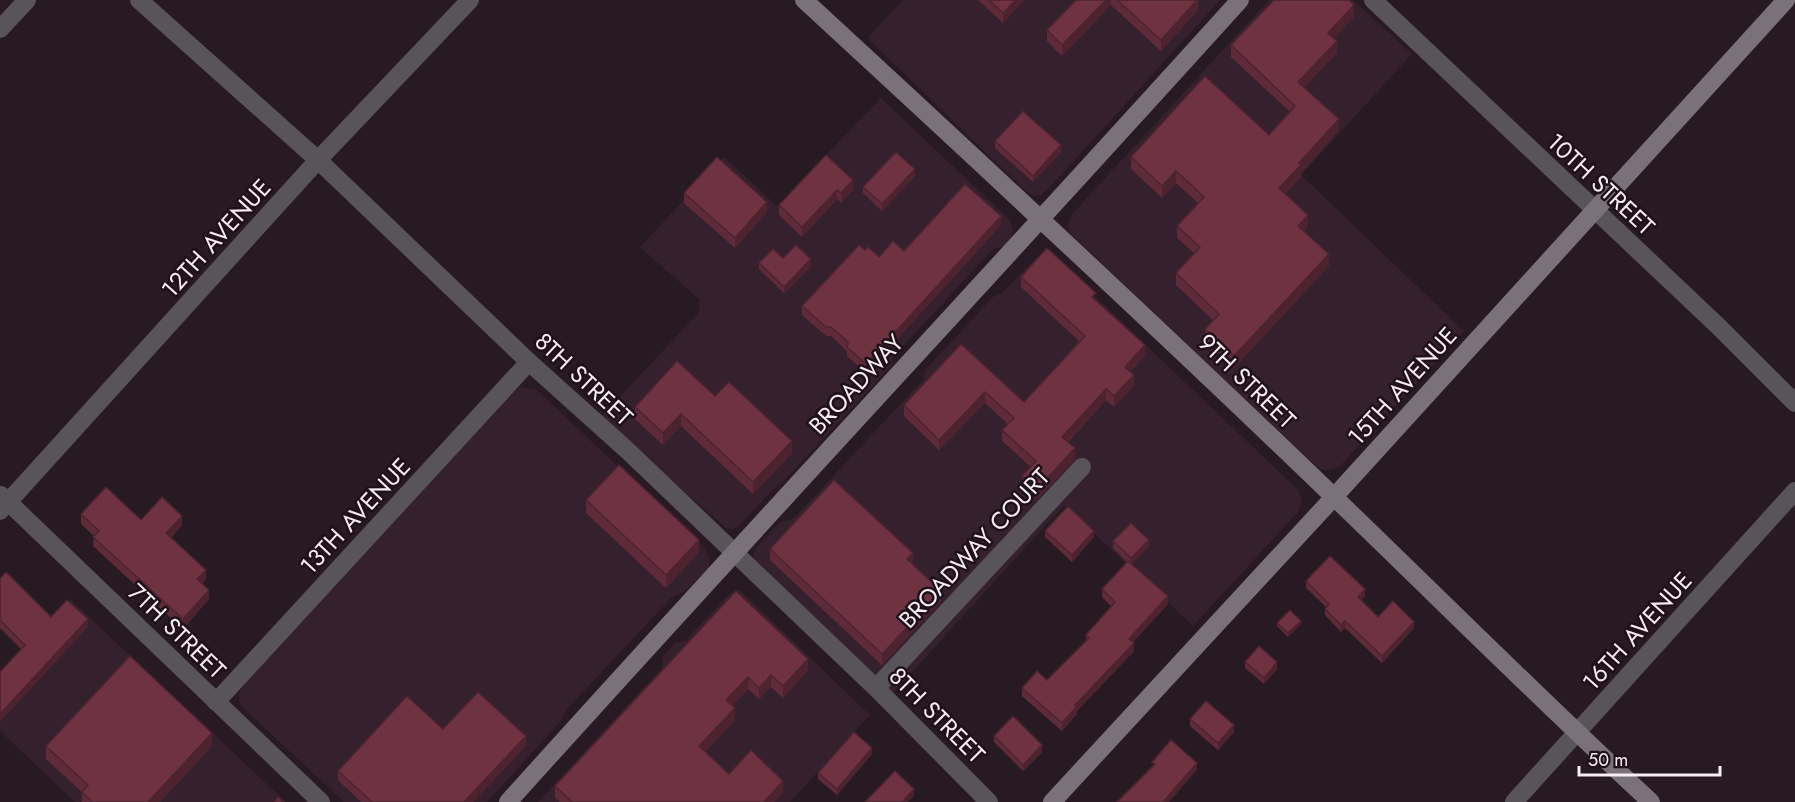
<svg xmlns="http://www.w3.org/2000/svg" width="1795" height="802" viewBox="0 0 1795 802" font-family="Jost,sans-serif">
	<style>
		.built { fill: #35212d }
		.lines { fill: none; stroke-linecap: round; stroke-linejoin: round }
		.street { stroke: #59545a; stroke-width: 18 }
		.secondary { stroke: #7a717b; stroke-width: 18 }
		.wall { fill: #5f2b3a }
		.shaded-wall { fill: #4d232f }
		.building { fill: #6e3243; stroke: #4d232f; stroke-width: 1.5 }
		.labels { text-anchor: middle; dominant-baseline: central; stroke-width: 5; stroke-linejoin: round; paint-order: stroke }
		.street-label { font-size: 24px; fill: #f8edf3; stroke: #1f1119 }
	</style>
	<rect width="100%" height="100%" fill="#281a23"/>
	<g class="built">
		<polygon points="903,0 1220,0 1050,187 1041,195 1035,196 1028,193 867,38"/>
		<polygon points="1269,0 1353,0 1412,54 1301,175 1464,331 1340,466 1332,470 1323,470 1315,465 1071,234 1068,227 1069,219 1073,213"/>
		<polygon points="881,98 1009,219 1013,229 1011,237 1005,246 993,249 893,357 891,366 781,484 771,491 739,526 732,529 726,528 600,418 699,312 700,300 640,247 724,157 777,206"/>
		<polygon points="1046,253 1053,256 1299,491 1302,500 1301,505 1297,513 1193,626 1064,505 892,694 754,560 754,553 757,547 779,523 794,518 924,379 925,370 994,296 1003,292 1040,254"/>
		<polygon points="521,387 537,390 705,549 709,559 709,568 685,591 672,597 566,710 560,722 487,802 344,802 242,707 239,700 240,692 244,685 515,391"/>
		<polygon points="735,590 741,591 870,715 790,802 538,802 662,668 663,656 676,642 685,641 725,598"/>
		<polygon points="71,600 286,802 75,802 0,731 0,676"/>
	</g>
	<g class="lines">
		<g class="street">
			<polyline points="139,0 318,160 529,362 628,451 876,688 989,802"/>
			<polyline points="1373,0 1718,326 1795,403"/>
			<polyline points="0,29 27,0"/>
			<polyline points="1,495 321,802"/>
			<polyline points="0,511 318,160 470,0"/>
			<polyline points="876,688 1082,467"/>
			<polyline points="216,702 529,362"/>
			<polyline points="1514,802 1795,491"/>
		</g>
		<g class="secondary">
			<path d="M804,0C982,164 1160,329 1334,497C1440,599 1543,702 1651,802"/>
			<path d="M508,802C750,533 997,269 1240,0"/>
			<polyline points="1052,802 1334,497 1786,0"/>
		</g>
	</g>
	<g class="wall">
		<polygon points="978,0 1024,0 1003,23"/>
		<polygon points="1076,0 1198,0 1198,10 1161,51 1111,5 1062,56 1047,41 1047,30"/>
		<polygon points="1354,17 1334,38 1337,53 1304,87 1339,130 1301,173 1301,177 1285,194 1308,227 1304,231 1329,266 1234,368 1205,340 1205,329 1213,320 1176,285 1176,273 1194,253 1177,238 1177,226 1198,203 1176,183 1162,198 1131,169 1131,157 1269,135 1290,112 1231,57 1231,45"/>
		<polygon points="995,141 1061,152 1033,182 995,148"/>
		<polygon points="826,155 853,190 841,203 837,199 802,237 779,215 779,205"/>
		<polygon points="915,176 882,211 863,193 863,187"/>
		<polygon points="684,193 767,212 735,248 684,203"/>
		<polygon points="1001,225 866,373 847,356 847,351 831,336 826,336 802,315 802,306 879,257"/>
		<polygon points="783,258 811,266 784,293 759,269 759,263"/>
		<polygon points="1021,277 1096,300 1145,355 1130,372 1134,386 1114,407 1106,400 1068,442 1075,459 1037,499 1022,486 1022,476 1031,467 1002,441 1002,430 1008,424 985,403 939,450 904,416 904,405 961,344 1024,402 1079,341 1021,287"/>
		<polygon points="715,396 792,453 753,494 681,426 663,445 635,419 635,407"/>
		<polygon points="586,500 699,552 666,588 586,513"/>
		<polygon points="81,514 141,520 182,525 171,538 206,579 202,583 209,599 183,629 93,546 94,536 81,524"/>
		<polygon points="1045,531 1094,537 1072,562 1045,537"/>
		<polygon points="1113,541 1149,546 1132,564 1168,604 1133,642 1134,651 1077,711 1077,714 1062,731 1022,696 1022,688 1047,680 1086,641 1086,635 1111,606 1102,597 1102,589 1127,562 1113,548"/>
		<polygon points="770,549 913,563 941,601 882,665 770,560"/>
		<polygon points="0,579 51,617 88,627 21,649 0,628"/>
		<polygon points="1306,581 1365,596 1361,600 1378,617 1414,628 1382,663 1345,628 1341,632 1325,615 1325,609 1326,607 1306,588"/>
		<polygon points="736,591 808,670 783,698 771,687 759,699 748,689 732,706 735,720 705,752 729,774 783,792 774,802 560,802 555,798 555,786"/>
		<polygon points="1277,623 1301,624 1288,637 1277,626"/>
		<polygon points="1245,662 1277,669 1264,684 1245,668"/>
		<polygon points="1190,719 1234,732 1218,750 1190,726"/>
		<polygon points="994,736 1042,752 1023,771 994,742"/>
		<polygon points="46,746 212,746 160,802 82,802 82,792 46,759"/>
		<polygon points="526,746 473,802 361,802 338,780 338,771"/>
		<polygon points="872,754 837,795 818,779 818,773"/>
	</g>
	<g class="shaded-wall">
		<polygon points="1016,0 1024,0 1003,23 1003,13"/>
		<polygon points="1106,0 1111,0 1111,5 1062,56 1062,45"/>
		<polygon points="1197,0 1198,10 1161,51 1161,40"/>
		<polygon points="1354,5 1354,17 1328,45 1328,33"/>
		<polygon points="1337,41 1337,53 1298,93 1298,82"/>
		<polygon points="1339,119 1339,130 1301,173 1301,177 1279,200 1279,188 1299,163"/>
		<polygon points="1061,145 1061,152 1033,182 1033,176"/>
		<polygon points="915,169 915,176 882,211 882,204"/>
		<polygon points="1176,171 1176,183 1162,198 1162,186"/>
		<polygon points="853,180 853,190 841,203 841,193"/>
		<polygon points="837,190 837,199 802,237 802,227"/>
		<polygon points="767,202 767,212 735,248 735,238"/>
		<polygon points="1308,215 1308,227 1298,238 1298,226"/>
		<polygon points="1001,216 1001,225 866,373 866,364"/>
		<polygon points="1329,254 1329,266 1234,368 1234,356"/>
		<polygon points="811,259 811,266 784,293 784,287"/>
		<polygon points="1145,345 1145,355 1125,377 1125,367"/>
		<polygon points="1134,375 1134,386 1114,407 1114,396"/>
		<polygon points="1106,389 1106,400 1062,447 1062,437"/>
		<polygon points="985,392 985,403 939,450 939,440"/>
		<polygon points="681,414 681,426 663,445 663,433"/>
		<polygon points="792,441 792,453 753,494 753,482"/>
		<polygon points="1075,448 1075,459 1037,499 1037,489"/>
		<polygon points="182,516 182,525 166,543 166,533"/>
		<polygon points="1094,531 1094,537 1072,562 1072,555"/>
		<polygon points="699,540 699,552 666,588 666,575"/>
		<polygon points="1149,540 1149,546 1131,565 1131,558"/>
		<polygon points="913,553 913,563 907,570 907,559"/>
		<polygon points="206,570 206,579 197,589 197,579"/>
		<polygon points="1365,589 1365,596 1358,604 1358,597"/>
		<polygon points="209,590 209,599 183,629 183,619"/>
		<polygon points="941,591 941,601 882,665 882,654"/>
		<polygon points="1168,596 1168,604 1129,646 1129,639"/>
		<polygon points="88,619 88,627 0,722 0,714"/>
		<polygon points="1301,621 1301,624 1288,637 1288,633"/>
		<polygon points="1345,621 1345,628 1341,632 1341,625"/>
		<polygon points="1414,622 1414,628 1382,663 1382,656"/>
		<polygon points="1134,643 1134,651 1077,711 1077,714 1062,731 1062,723 1075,705"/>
		<polygon points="808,659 808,670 783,698 783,686"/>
		<polygon points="1277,662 1277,669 1264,684 1264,678"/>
		<polygon points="771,675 771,687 759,699 759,688"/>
		<polygon points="748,677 748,689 726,712 726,700"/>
		<polygon points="735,708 735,720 699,758 699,746"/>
		<polygon points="1234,725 1234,732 1218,750 1218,743"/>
		<polygon points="212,733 212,746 160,802 148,802"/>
		<polygon points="526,736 526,746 473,802 464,802"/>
		<polygon points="1042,745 1042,752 1023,771 1023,765"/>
		<polygon points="872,748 872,754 837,795 837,789"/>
		<polygon points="1197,763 1197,770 1169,802 1163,802"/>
		<polygon points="783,781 783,792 774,802 764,802"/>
		<polygon points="914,789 914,796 908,802 902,802"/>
	</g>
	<g class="building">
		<polygon points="989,0 1016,0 1003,13"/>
		<polygon points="1076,0 1106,0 1062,45 1047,30"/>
		<polygon points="1117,0 1197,0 1161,40"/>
		<polygon points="1274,0 1349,0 1354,5 1328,33 1337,41 1298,82 1339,119 1299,163 1301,165 1279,188 1308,215 1298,226 1329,254 1234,356 1205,329 1219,314 1176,273 1200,247 1177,226 1204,197 1176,171 1162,186 1131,157 1205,76 1269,135 1295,106 1231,45"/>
		<polygon points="1023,111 1061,145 1033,176 995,141"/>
		<polygon points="896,152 915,169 882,204 863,187"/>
		<polygon points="826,155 853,180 841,193 837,190 802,227 779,205"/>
		<polygon points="717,157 767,202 735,238 684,193"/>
		<polygon points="965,184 1001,216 866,364 847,347 848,342 831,327 826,327 802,306 859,245 865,250 868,247 879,257 893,241 904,251"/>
		<polygon points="796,245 811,259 784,287 759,263 773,249 783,258"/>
		<polygon points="1047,248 1096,293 1092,297 1145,345 1125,367 1134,375 1114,396 1106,389 1062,437 1075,448 1037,489 1022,476 1036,461 1002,430 1014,418 985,392 939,440 904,405 961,344 1024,402 1085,336 1021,277"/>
		<polygon points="677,361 715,396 729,382 792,441 753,482 681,414 663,433 635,407"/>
		<polygon points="619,465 699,540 666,575 586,500"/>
		<polygon points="834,480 913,553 907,559 941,591 882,654 770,549"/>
		<polygon points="106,487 141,520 162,497 182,516 166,533 206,570 197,579 209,590 183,619 93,537 99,531 81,514"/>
		<polygon points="1068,506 1094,531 1072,555 1045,531"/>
		<polygon points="1131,523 1149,540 1131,558 1113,541"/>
		<polygon points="1330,556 1365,589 1358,597 1378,617 1393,601 1414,622 1382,656 1345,621 1341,625 1325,609 1329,604 1306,581"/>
		<polygon points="1128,561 1168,596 1129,639 1134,643 1075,705 1077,706 1062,723 1022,688 1037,671 1047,680 1089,638 1086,635 1115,602 1102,589"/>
		<polygon points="6,572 51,617 67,600 88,619 0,714 0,672 25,645 0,620 0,579"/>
		<polygon points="736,591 808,659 783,686 771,675 759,688 748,677 726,700 735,708 699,746 729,774 751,750 783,781 764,802 572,802 555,786"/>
		<polygon points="1290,610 1301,621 1288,633 1277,623"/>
		<polygon points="1259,646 1277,662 1264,678 1245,662"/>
		<polygon points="130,656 212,733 148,802 92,802 82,792 88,785 46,746"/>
		<polygon points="478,692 526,736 464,802 372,802 338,771 407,696 443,729"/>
		<polygon points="1206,701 1234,725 1218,743 1190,719"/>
		<polygon points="1013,716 1042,745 1023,765 994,736"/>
		<polygon points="854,732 872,748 837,789 818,773"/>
		<polygon points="1171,740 1197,763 1163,802 1117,802 1155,764 1152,762"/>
		<polygon points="895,771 914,789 902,802 865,802"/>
		<polygon points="278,797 284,802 274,802"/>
	</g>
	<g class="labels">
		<g class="street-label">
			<text transform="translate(1601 184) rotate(43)">10TH STREET</text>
			<text transform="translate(216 238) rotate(-48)">12TH AVENUE</text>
			<text transform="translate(584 379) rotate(43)">8TH STREET</text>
			<text transform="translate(1247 381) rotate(44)">9TH STREET</text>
			<text transform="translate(856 384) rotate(-47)">BROADWAY</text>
			<text transform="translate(1402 386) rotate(-48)">15TH AVENUE</text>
			<text transform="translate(355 516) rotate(-47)">13TH AVENUE</text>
			<text transform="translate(974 548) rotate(-47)">BROADWAY COURT</text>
			<text transform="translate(177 631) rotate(44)">7TH STREET</text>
			<text transform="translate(1637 631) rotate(-48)">16TH AVENUE</text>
			<text transform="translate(937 715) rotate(45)">8TH STREET</text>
		</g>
	</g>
	<path d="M1579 766v9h141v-9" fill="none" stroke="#f8edf3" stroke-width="3"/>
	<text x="1588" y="766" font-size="18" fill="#f8edf3" stroke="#1f1119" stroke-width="4.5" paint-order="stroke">50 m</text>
</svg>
